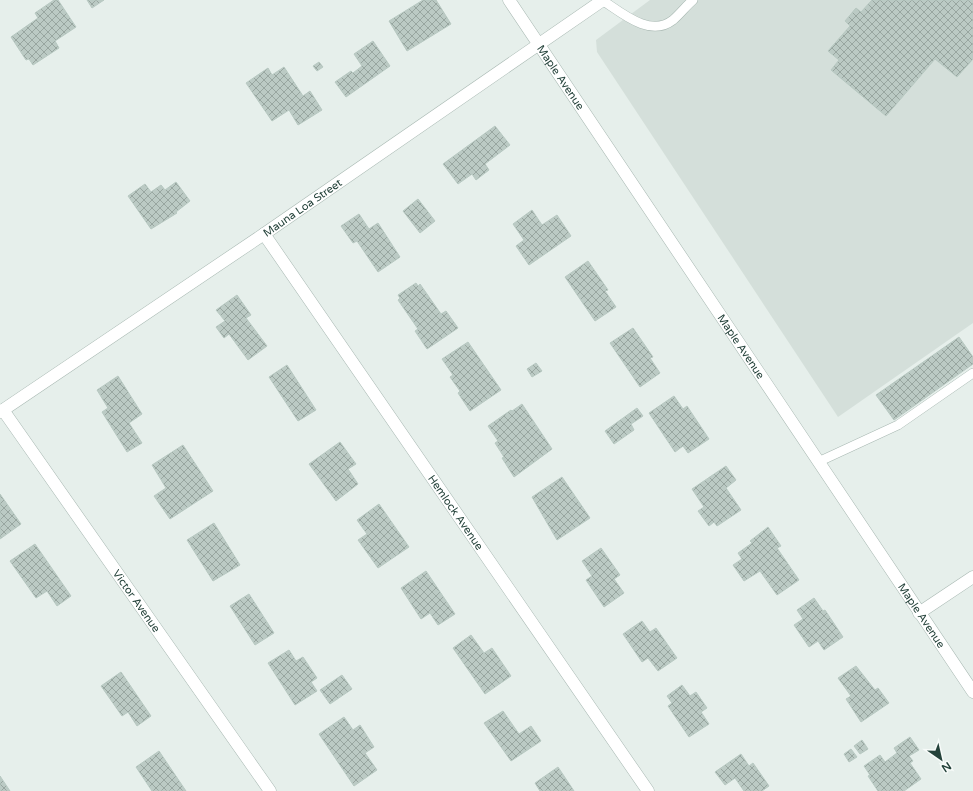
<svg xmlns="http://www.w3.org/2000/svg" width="973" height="791" viewBox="0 0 973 791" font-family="'Varela Round',sans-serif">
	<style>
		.built { fill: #d4dfda }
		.building { fill: url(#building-cross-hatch); stroke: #b8c9c2 }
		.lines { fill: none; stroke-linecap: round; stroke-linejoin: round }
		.service-casing { stroke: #a8b8b2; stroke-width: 10 }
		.minor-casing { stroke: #a8b8b2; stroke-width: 13 }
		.tertiary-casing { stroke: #a8b8b2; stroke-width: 13 }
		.service { stroke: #fff; stroke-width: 9 }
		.minor { stroke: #fff; stroke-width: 12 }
		.tertiary { stroke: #fff; stroke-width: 12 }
		.labels { text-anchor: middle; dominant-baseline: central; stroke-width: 4; stroke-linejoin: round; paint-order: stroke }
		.street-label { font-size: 11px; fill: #24423a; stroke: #f7fbf9 }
	</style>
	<defs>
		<pattern id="building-cross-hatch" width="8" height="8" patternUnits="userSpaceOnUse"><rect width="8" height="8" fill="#bbcac4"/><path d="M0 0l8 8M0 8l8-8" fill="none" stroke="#98a6a0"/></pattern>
	</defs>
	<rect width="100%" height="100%" fill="#e6efeb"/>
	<polygon class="built" points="650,0 973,0 973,323 838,417 597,52 596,40"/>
	<g class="building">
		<polygon points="54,0 58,0 76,27 55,41 59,48 33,65 29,59 26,60 11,37 38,18 35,13"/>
		<polygon points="87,0 104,0 92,8"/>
		<polygon points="423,0 436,0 451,24 407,51 389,21"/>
		<polygon points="872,0 973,0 973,59 957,77 935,59 886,116 831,70 839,60 828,51 850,26 845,21 856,8 861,12"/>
		<polygon points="373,41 390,66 346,97 335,82 351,71 353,73 362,66 354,54"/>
		<polygon points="319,62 323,67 317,71 313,66"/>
		<polygon points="284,67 303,96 310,91 322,110 298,125 289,110 272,121 246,83 268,68 272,75"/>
		<polygon points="495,126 510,145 485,164 489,170 476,180 472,174 458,184 443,164"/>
		<polygon points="176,182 190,201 176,212 177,213 151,229 128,196 145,184 151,192 161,185 165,190"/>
		<polygon points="418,199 435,221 420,233 403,211"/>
		<polygon points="532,210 542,225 557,215 571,236 529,265 516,246 524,240 513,224"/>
		<polygon points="359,214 369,229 378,223 400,257 378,272 357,241 353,243 341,226"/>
		<polygon points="588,261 608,290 605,291 616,307 595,321 565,277"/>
		<polygon points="416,283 418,286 420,284 441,314 446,311 458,328 427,349 415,331 418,329 398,300 400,298 398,295"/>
		<polygon points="237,295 251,315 246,318 267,346 248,360 229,334 224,338 216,327 225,321 216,310"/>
		<polygon points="633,328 653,357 650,358 660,373 640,387 610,343"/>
		<polygon points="959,337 973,357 973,364 894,420 876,395"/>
		<polygon points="468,342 501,390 470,411 458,393 460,391 450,377 453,375 442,359"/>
		<polygon points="536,363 542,371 532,377 527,369"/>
		<polygon points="287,365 316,410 298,421 269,377"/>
		<polygon points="118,376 142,414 129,423 142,443 127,452 102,412 108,408 97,390"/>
		<polygon points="674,396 683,409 687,406 709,439 688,453 683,446 675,452 649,413"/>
		<polygon points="522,404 552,449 514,477 502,458 504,457 495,443 498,441 488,426 511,410 512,411"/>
		<polygon points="637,408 643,416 631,424 634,430 614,444 605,431"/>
		<polygon points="340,442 356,464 348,469 358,484 336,501 309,464"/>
		<polygon points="183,445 213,491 170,519 154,496 166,488 152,465"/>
		<polygon points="726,466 736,480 726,488 741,510 717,526 714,522 709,526 698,511 704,507 692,489"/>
		<polygon points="562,477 590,518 557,540 532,497"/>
		<polygon points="0,494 21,524 0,539"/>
		<polygon points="379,504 409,547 378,568 358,540 367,534 357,520"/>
		<polygon points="214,523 240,565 213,581 187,540"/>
		<polygon points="768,527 781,546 777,548 799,580 777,595 760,571 744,581 733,565 742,559 738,553 752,543 750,541"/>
		<polygon points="35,544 71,596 57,606 47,591 36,598 10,561"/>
		<polygon points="601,548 620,575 614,579 624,593 604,607 586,580 592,576 582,561"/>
		<polygon points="426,571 455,614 438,625 430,613 421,619 401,588"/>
		<polygon points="249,594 274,633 255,645 230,606"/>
		<polygon points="814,598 823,611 825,610 843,637 824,650 818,641 809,647 794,625 803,619 797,610"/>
		<polygon points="642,621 650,632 656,628 677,658 658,671 648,658 642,662 623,634"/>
		<polygon points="471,635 484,653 492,648 511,676 485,694 453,648"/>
		<polygon points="289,650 296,661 303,657 317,678 311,682 317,691 295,705 268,663"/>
		<polygon points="856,666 875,690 878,688 889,703 861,722 846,699 851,696 838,678"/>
		<polygon points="121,672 151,716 137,726 128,712 122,716 101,686"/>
		<polygon points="342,675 352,689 330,704 320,690"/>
		<polygon points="682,685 690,696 696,692 707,708 701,712 709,724 689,737 668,706 672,703 667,696"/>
		<polygon points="503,711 519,734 531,726 541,741 511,761 484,723"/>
		<polygon points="344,717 353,730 360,725 374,747 365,753 377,770 354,786 319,734"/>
		<polygon points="910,737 919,750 909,756 913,761 910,763 921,779 904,791 878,791 868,776 870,775 864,766 880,755 885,762 897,753 894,748"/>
		<polygon points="862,740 868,749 860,754 854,746"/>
		<polygon points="851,749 857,757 849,762 844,754"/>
		<polygon points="159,751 186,791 152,791 136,767"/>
		<polygon points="741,754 749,766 753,763 769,786 762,791 744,791 735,778 725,785 715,772"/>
		<polygon points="558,767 574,791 540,791 535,783"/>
		<polygon points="0,776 10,791 0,791"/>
	</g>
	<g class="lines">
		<defs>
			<g id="service">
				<path d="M602,0C622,13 650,38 673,20C680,14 686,6 693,0"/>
				<polyline points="818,462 898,425 973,373"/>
			</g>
			<g id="minor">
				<path id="s1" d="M264,234L648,791"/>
				<path id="s2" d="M3,410L270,791"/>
				<path id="s3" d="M0,412L264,234L603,0"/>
				<polyline points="919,613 973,577"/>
			</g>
			<g id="tertiary">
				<path id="s4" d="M509,0L973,692"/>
			</g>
		</defs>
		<use href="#service" class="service-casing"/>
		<use href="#minor" class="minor-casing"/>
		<use href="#tertiary" class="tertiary-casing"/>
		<use href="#service" class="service"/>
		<use href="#minor" class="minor"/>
		<use href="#tertiary" class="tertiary"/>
	</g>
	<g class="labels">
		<g class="street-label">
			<text stroke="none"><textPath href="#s4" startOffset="93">Maple Avenue</textPath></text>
			<text stroke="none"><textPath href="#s3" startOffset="365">Mauna Loa Street</textPath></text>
			<text stroke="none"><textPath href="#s4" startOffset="417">Maple Avenue</textPath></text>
			<text stroke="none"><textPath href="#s1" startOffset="338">Hemlock Avenue</textPath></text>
			<text stroke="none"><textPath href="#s2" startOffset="233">Victor Avenue</textPath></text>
			<text stroke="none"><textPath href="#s4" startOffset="741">Maple Avenue</textPath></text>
		</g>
	</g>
	<g transform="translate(941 759) rotate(146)" stroke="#f7fbf9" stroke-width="3" paint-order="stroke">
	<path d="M0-3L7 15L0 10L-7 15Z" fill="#24423a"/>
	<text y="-6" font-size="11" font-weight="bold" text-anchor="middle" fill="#24423a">N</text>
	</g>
</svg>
